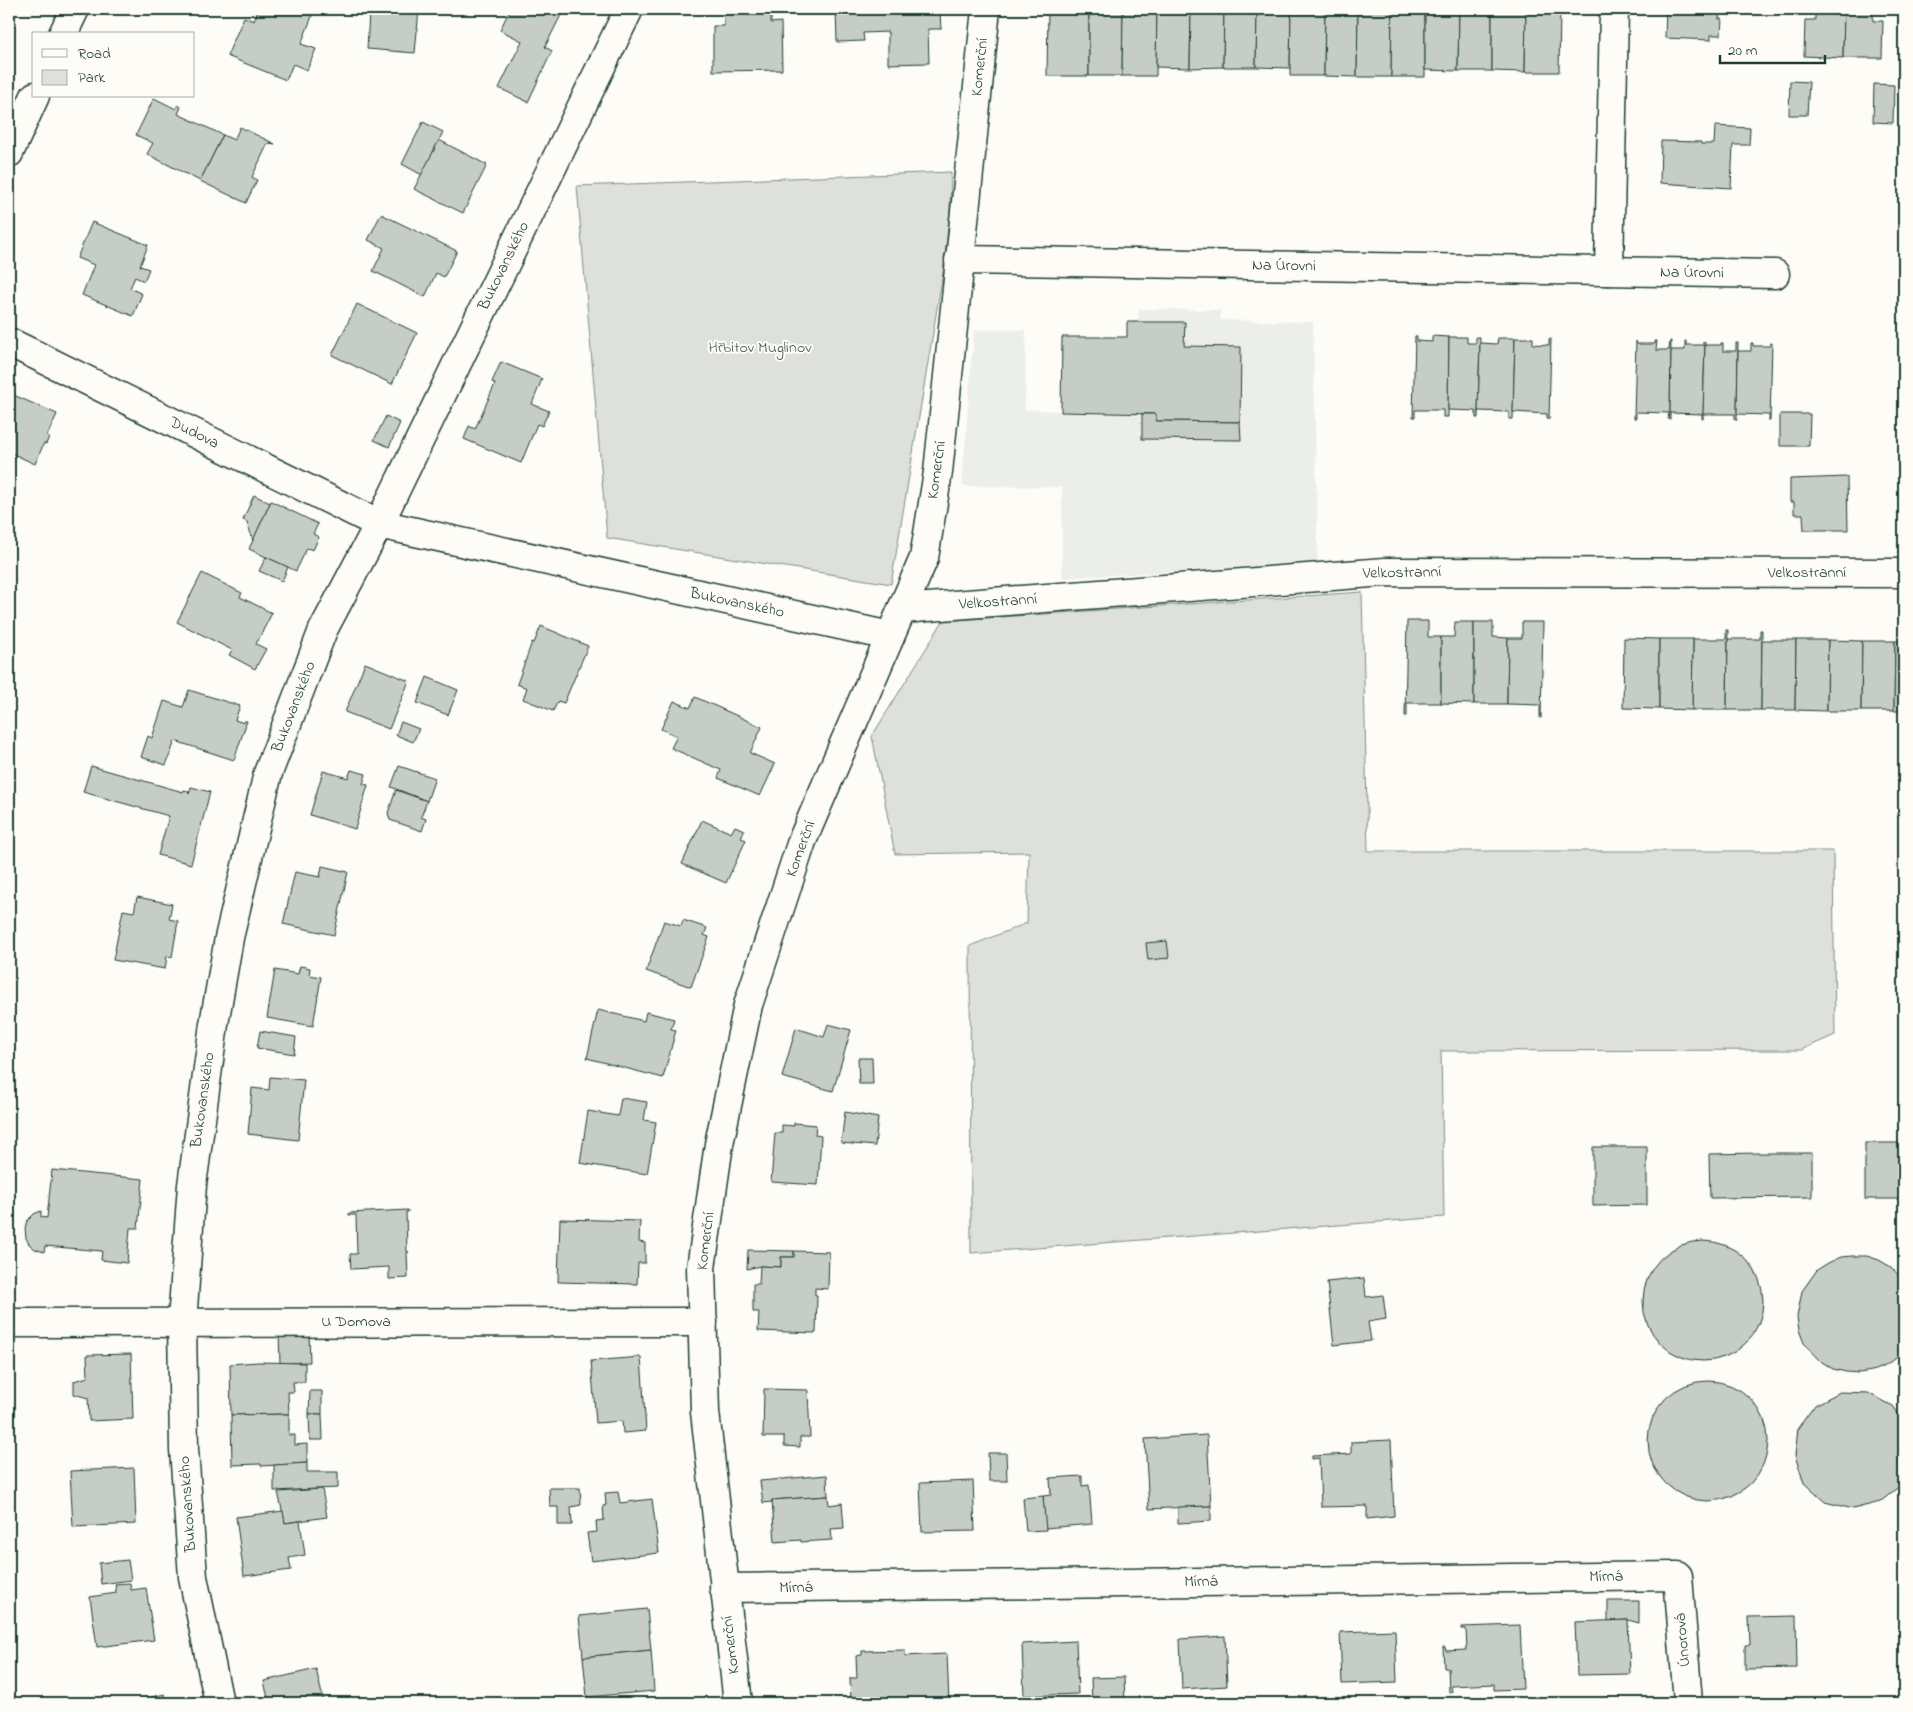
<svg xmlns="http://www.w3.org/2000/svg" width="1913" height="1712" viewBox="0 0 1913 1712" font-family="'Indie Flower',sans-serif">
	<style>
		.built { fill: #eceee9 }
		.green { fill: #dde0db; stroke: #7e8e88 }
		.building { fill: #c6cdc7; stroke: #1f3d34 }
		.lines { fill: none; stroke-linecap: round; stroke-linejoin: round }
		.minor-casing { stroke: #1f3d34; stroke-width: 31 }
		.minor { stroke: #fdfcf7; stroke-width: 28 }
		.labels { text-anchor: middle; dominant-baseline: central; stroke-width: 4; stroke-linejoin: round; paint-order: stroke }
		.street-label { font-size: 16px; fill: #1f3d34; stroke: #fdfcf7 }
		.park-label { font-size: 16px; fill: #455e55; stroke: #fdfcf7 }
	</style>
	<rect width="100%" height="100%" fill="#fdfcf7"/>
	<filter id="ink" filterUnits="userSpaceOnUse"><feTurbulence type="fractalNoise" baseFrequency=".02" numOctaves="2"/><feDisplacementMap in="SourceGraphic" scale="10" xChannelSelector="R" yChannelSelector="G"/><feConvolveMatrix kernelMatrix="1 2 1 2 8 2 1 2 1" color-interpolation-filters="sRGB"/></filter>
	<g filter="url(#ink)">
		<polygon class="built" points="1139,309 1220,310 1220,320 1313,322 1318,563 1062,578 1062,487 962,486 974,330 1026,330 1025,410 1061,411 1062,337 1126,337 1127,322 1138,321"/>
		<g class="green">
			<polygon points="951,172 950,210 943,273 891,584 607,538 577,186"/>
			<polygon points="1362,592 1368,851 1833,851 1835,1035 1801,1050 1441,1051 1444,1217 971,1253 970,946 1027,923 1029,852 895,854 872,736 943,621"/>
		</g>
		<g class="building">
			<polygon points="259,9 315,9 301,44 316,49 307,70 293,64 286,80 227,56 244,17 254,21"/>
			<polygon points="363,9 419,9 415,53 367,49 369,12 362,12"/>
			<polygon points="510,9 564,9 545,47 552,51 528,102 499,88 522,41 500,30"/>
			<polygon points="724,9 771,9 771,23 781,22 782,70 713,71 713,26 724,26"/>
			<polygon points="836,9 929,9 929,13 940,13 941,29 928,29 929,63 888,64 888,32 863,33 864,41 837,42"/>
			<polygon points="1048,9 1089,9 1089,76 1047,76"/>
			<polygon points="1089,9 1123,9 1122,76 1089,76"/>
			<polygon points="1123,9 1157,9 1156,76 1122,76"/>
			<polygon points="1157,9 1191,9 1190,68 1156,67"/>
			<polygon points="1191,9 1224,9 1223,67 1190,68"/>
			<polygon points="1224,9 1257,9 1256,67 1223,67"/>
			<polygon points="1257,9 1291,9 1290,68 1256,67"/>
			<polygon points="1291,9 1325,9 1324,76 1290,76"/>
			<polygon points="1325,9 1358,9 1357,77 1324,76"/>
			<polygon points="1358,9 1392,9 1391,77 1357,77"/>
			<polygon points="1392,9 1425,9 1425,77 1391,77"/>
			<polygon points="1425,9 1459,9 1458,71 1425,70"/>
			<polygon points="1459,9 1492,9 1492,71 1458,71"/>
			<polygon points="1492,9 1526,9 1525,72 1492,71"/>
			<polygon points="1526,9 1560,9 1559,72 1525,72"/>
			<polygon points="1666,9 1720,9 1719,19 1722,19 1721,35 1711,35 1711,40 1665,38"/>
			<polygon points="1815,9 1844,9 1843,58 1804,56 1805,20 1815,20"/>
			<polygon points="1844,9 1873,9 1873,21 1883,21 1882,58 1843,58"/>
			<polygon points="1790,81 1809,82 1807,115 1789,115"/>
			<polygon points="1874,84 1894,85 1893,123 1873,122"/>
			<polygon points="154,98 176,109 178,105 181,107 178,114 223,135 200,181 147,154 153,143 136,135"/>
			<polygon points="423,122 443,132 422,175 402,164"/>
			<polygon points="1715,126 1750,128 1749,145 1733,145 1731,188 1660,183 1661,141 1701,142 1701,144 1714,144"/>
			<polygon points="240,127 275,144 268,143 252,177 257,180 246,203 200,181 223,135 234,140"/>
			<polygon points="439,140 487,165 463,213 414,189"/>
			<polygon points="381,214 457,251 444,277 436,273 425,297 373,271 384,248 368,240"/>
			<polygon points="92,222 148,245 140,266 149,269 144,281 135,277 130,288 142,294 133,316 82,295 94,265 77,258"/>
			<polygon points="357,304 417,333 392,384 332,355"/>
			<polygon points="1127,322 1185,322 1184,346 1241,347 1240,422 1156,421 1156,414 1061,412 1062,337 1127,337"/>
			<polygon points="1415,336 1417,336 1417,341 1432,342 1432,336 1449,337 1448,417 1443,417 1443,410 1415,410 1415,417 1413,417"/>
			<polygon points="1449,337 1467,337 1467,343 1476,343 1476,337 1480,337 1478,418 1476,418 1476,411 1448,410"/>
			<polygon points="1498,338 1515,338 1513,419 1509,419 1509,412 1478,411 1480,343 1497,344"/>
			<polygon points="1515,338 1533,338 1533,344 1549,345 1549,339 1551,339 1549,419 1547,419 1547,414 1513,412"/>
			<polygon points="1636,341 1637,344 1655,344 1655,341 1657,341 1656,350 1669,350 1670,341 1671,341 1670,419 1668,419 1669,413 1636,412 1636,418 1634,418"/>
			<polygon points="1685,341 1686,341 1686,345 1703,345 1703,342 1705,342 1703,419 1702,419 1702,414 1670,413 1671,350 1685,350"/>
			<polygon points="1721,343 1723,343 1723,351 1736,351 1736,343 1738,343 1737,420 1735,420 1735,414 1703,414 1705,345 1721,345"/>
			<polygon points="1751,343 1753,343 1753,346 1770,346 1770,343 1772,343 1770,421 1769,421 1769,415 1737,414 1738,351 1751,351"/>
			<polygon points="501,362 542,379 532,404 549,411 542,426 537,424 521,463 464,439 469,426 475,429 495,384 492,382"/>
			<polygon points="9,393 57,414 47,436 49,437 46,444 44,443 35,464 9,452"/>
			<polygon points="1142,414 1156,414 1156,421 1240,422 1241,440 1142,439"/>
			<polygon points="1780,414 1810,414 1809,446 1780,446"/>
			<polygon points="386,416 400,423 389,447 374,440"/>
			<polygon points="1904,464 1904,495 1900,495"/>
			<polygon points="1847,477 1848,530 1804,530 1803,514 1794,514 1794,502 1790,502 1790,479"/>
			<polygon points="254,495 270,503 253,541 247,522 243,520"/>
			<polygon points="271,501 318,524 313,534 319,537 313,550 307,548 296,571 249,549"/>
			<polygon points="266,557 288,567 282,581 259,571"/>
			<polygon points="202,573 242,593 240,597 272,613 256,644 266,649 255,669 229,655 232,650 177,622"/>
			<polygon points="1407,621 1428,621 1428,637 1441,637 1441,703 1407,703 1407,716 1405,716"/>
			<polygon points="1455,622 1474,622 1474,704 1441,703 1441,637 1454,637"/>
			<polygon points="1474,622 1493,622 1493,637 1508,638 1507,704 1474,704"/>
			<polygon points="1522,622 1543,622 1541,718 1540,718 1540,705 1507,704 1508,638 1522,638"/>
			<polygon points="541,626 588,646 564,703 558,701 553,711 523,699 527,688 517,684 532,642 534,643"/>
			<polygon points="1726,630 1728,630 1727,710 1692,710 1693,639 1726,639"/>
			<polygon points="1760,630 1762,630 1761,710 1727,710 1728,639 1760,639"/>
			<polygon points="1624,638 1659,639 1659,709 1623,708"/>
			<polygon points="1659,639 1693,639 1692,710 1659,709"/>
			<polygon points="1762,640 1796,640 1795,710 1761,710"/>
			<polygon points="1796,640 1828,640 1827,711 1795,710"/>
			<polygon points="1828,640 1862,641 1861,711 1827,711"/>
			<polygon points="1862,641 1895,641 1894,711 1861,711"/>
			<polygon points="1895,641 1904,641 1904,711 1894,711"/>
			<polygon points="365,663 409,681 389,729 345,712"/>
			<polygon points="427,677 458,690 448,715 417,703"/>
			<polygon points="189,690 240,706 235,720 244,723 244,721 247,721 234,760 175,741 166,765 141,757 148,736 152,738 164,701 183,707"/>
			<polygon points="695,697 762,727 750,753 775,764 760,796 718,778 721,770 671,748 677,736 661,729 674,701 690,708"/>
			<polygon points="401,722 419,729 413,742 396,735"/>
			<polygon points="91,766 183,792 184,790 188,791 189,794 191,787 210,792 191,864 158,855 169,816 83,792"/>
			<polygon points="399,766 435,778 427,801 391,787"/>
			<polygon points="351,770 366,774 363,784 368,785 355,829 310,815 323,771 348,778"/>
			<polygon points="396,790 427,801 421,817 426,819 422,831 390,820 388,813"/>
			<polygon points="702,820 731,833 735,826 744,830 741,838 746,840 726,883 682,864"/>
			<polygon points="322,866 348,872 334,935 283,924 295,872 320,877"/>
			<polygon points="137,897 172,904 169,919 178,921 172,957 167,956 165,969 113,960 123,910 134,912"/>
			<polygon points="683,920 707,928 704,935 709,937 691,987 646,971 664,921 681,926"/>
			<polygon points="1167,941 1169,958 1148,960 1146,943"/>
			<polygon points="300,966 310,968 309,975 321,977 313,1026 267,1018 275,970 298,974"/>
			<polygon points="598,1010 644,1021 646,1012 674,1019 671,1029 676,1030 663,1078 587,1058"/>
			<polygon points="828,1024 851,1030 833,1091 782,1077 796,1028 824,1037"/>
			<polygon points="260,1031 296,1037 294,1054 257,1048"/>
			<polygon points="858,1058 872,1058 873,1084 859,1084"/>
			<polygon points="270,1077 304,1080 298,1140 248,1134 252,1088 269,1090"/>
			<polygon points="621,1098 647,1102 644,1120 656,1122 647,1174 580,1163 588,1111 618,1116"/>
			<polygon points="845,1112 878,1118 875,1146 841,1143"/>
			<polygon points="794,1123 816,1125 815,1135 821,1136 818,1185 771,1182 775,1133 782,1133 782,1125 794,1126"/>
			<rect x="1865" y="1143" width="39" height="56"/>
			<polygon points="1593,1147 1647,1147 1647,1205 1593,1206"/>
			<polygon points="1760,1153 1812,1153 1812,1197 1710,1198 1709,1154"/>
			<polygon points="52,1170 143,1179 138,1228 130,1228 127,1263 101,1260 102,1251 45,1246 44,1252 35,1249 29,1244 26,1238 25,1228 27,1221 34,1214 41,1211 41,1217 47,1218"/>
			<polygon points="408,1210 408,1212 406,1212 407,1252 409,1252 407,1253 408,1278 389,1279 389,1267 351,1269 350,1254 357,1254 356,1215 349,1215 349,1213"/>
			<polygon points="560,1219 640,1221 639,1242 645,1243 645,1263 638,1263 637,1284 558,1282"/>
			<circle cx="1703" cy="1301" r="60"/>
			<polygon points="748,1250 794,1251 794,1257 781,1257 781,1267 760,1266 747,1269"/>
			<polygon points="794,1251 829,1252 828,1289 815,1288 815,1295 817,1295 816,1333 758,1331 759,1312 753,1312 753,1284 759,1284 760,1266 781,1267 781,1257 794,1257"/>
			<polygon points="1853,1256 1867,1256 1879,1260 1891,1267 1904,1281 1904,1349 1895,1359 1885,1366 1872,1371 1859,1373 1846,1372 1833,1369 1822,1362 1804,1343 1799,1330 1797,1317 1802,1291 1817,1270 1828,1263 1841,1257"/>
			<polygon points="1364,1278 1366,1297 1383,1295 1386,1319 1368,1322 1371,1341 1334,1345 1327,1282"/>
			<polygon points="309,1334 310,1362 280,1363 279,1335"/>
			<polygon points="131,1354 133,1419 89,1421 88,1398 74,1394 74,1381 88,1377 87,1355"/>
			<polygon points="641,1357 646,1431 623,1433 622,1421 596,1423 591,1361"/>
			<polygon points="258,1362 305,1363 305,1382 293,1382 294,1392 288,1392 289,1414 231,1415 230,1364"/>
			<circle cx="1708" cy="1441" r="60"/>
			<polygon points="764,1389 808,1390 810,1437 800,1437 800,1447 784,1446 784,1437 763,1437"/>
			<polygon points="310,1391 322,1391 322,1414 309,1414"/>
			<polygon points="1840,1392 1868,1393 1893,1406 1904,1422 1904,1478 1902,1484 1880,1502 1853,1509 1825,1502 1804,1483 1795,1456 1798,1428 1815,1405"/>
			<polygon points="289,1414 289,1435 295,1435 295,1445 307,1444 307,1463 261,1466 261,1464 232,1465 231,1415"/>
			<polygon points="309,1414 322,1414 323,1440 310,1440"/>
			<polygon points="1207,1435 1211,1506 1149,1509 1145,1439"/>
			<polygon points="1391,1440 1394,1516 1367,1519 1367,1506 1321,1507 1319,1458 1312,1459 1312,1456 1351,1454 1351,1442"/>
			<polygon points="988,1453 1006,1453 1007,1481 989,1481"/>
			<polygon points="307,1463 307,1472 338,1472 338,1488 274,1491 274,1465"/>
			<polygon points="134,1468 136,1524 73,1527 70,1471"/>
			<polygon points="827,1475 828,1496 772,1500 772,1502 763,1503 760,1481"/>
			<polygon points="1082,1476 1082,1486 1089,1485 1092,1524 1045,1528 1043,1496 1051,1495 1050,1478"/>
			<polygon points="973,1481 975,1531 922,1532 920,1483"/>
			<polygon points="549,1488 580,1488 581,1505 571,1507 572,1525 558,1525 558,1507 550,1507"/>
			<polygon points="322,1489 327,1517 285,1523 278,1492"/>
			<polygon points="618,1492 620,1503 652,1499 659,1553 591,1561 587,1533 597,1532 596,1521 604,1520 603,1506 606,1505 605,1493"/>
			<polygon points="828,1496 829,1505 842,1503 844,1528 831,1529 832,1540 801,1542 801,1540 775,1542 772,1500"/>
			<polygon points="1043,1496 1046,1530 1026,1531 1023,1498"/>
			<polygon points="1211,1506 1211,1521 1178,1523 1178,1507"/>
			<polygon points="283,1511 285,1523 300,1521 305,1555 289,1558 291,1570 244,1576 236,1517"/>
			<polygon points="128,1560 131,1580 101,1584 99,1563"/>
			<polygon points="130,1583 131,1590 146,1588 154,1640 97,1647 90,1597 116,1593 115,1584"/>
			<polygon points="1608,1601 1639,1601 1639,1623 1628,1620 1608,1621"/>
			<polygon points="647,1609 651,1650 583,1657 579,1616"/>
			<polygon points="1796,1616 1797,1668 1745,1669 1745,1645 1750,1645 1749,1617"/>
			<polygon points="1628,1620 1630,1674 1577,1675 1575,1622"/>
			<polygon points="1520,1625 1523,1689 1494,1690 1494,1684 1451,1686 1452,1692 1449,1692 1448,1668 1444,1668 1443,1647 1445,1647 1446,1651 1467,1650 1466,1629 1462,1629 1462,1627"/>
			<polygon points="1395,1630 1397,1682 1342,1684 1340,1632"/>
			<polygon points="1225,1636 1227,1686 1182,1689 1180,1639"/>
			<polygon points="1076,1641 1078,1694 1024,1696 1022,1644"/>
			<polygon points="651,1650 654,1691 587,1697 583,1657"/>
			<polygon points="905,1650 905,1656 947,1654 949,1703 918,1703 918,1701 851,1703 850,1678 857,1678 856,1656 862,1655 862,1651"/>
			<polygon points="316,1669 324,1703 269,1703 264,1681"/>
			<polygon points="1124,1677 1125,1703 1092,1703 1091,1678"/>
			<polygon points="165,1694 167,1703 125,1703"/>
		</g>
		<g class="lines">
			<defs>
				<g id="minor">
					<polyline points="63,34 75,9"/>
					<polyline points="9,153 35,96"/>
					<polyline points="959,260 1775,274"/>
					<polyline points="1609,271 1614,9"/>
					<polyline points="9,342 379,524 890,636"/>
					<polyline points="902,609 1385,572 1904,573"/>
					<polyline points="9,1323 703,1322"/>
					<polyline points="724,1588 1678,1576 1688,1703"/>
					<polyline points="219,1703 193,1577 184,1449 182,1322 192,1185 214,1024 229,938 268,773 323,630 379,524 629,9"/>
					<polyline points="738,1703 705,1412 701,1268 719,1144 748,1005 802,841 924,558 938,472 986,9"/>
				</g>
			</defs>
			<use href="#minor" class="minor-casing"/>
			<use href="#minor" class="minor"/>
		</g>
	</g>
	<g class="labels">
		<g class="street-label">
			<text transform="translate(980 67) rotate(-84)">Komerční</text>
			<text transform="translate(504 266) rotate(-64)">Bukovanského</text>
			<text transform="translate(1284 266) rotate(1)">Na Úrovni</text>
			<text transform="translate(1692 273) rotate(1)">Na Úrovni</text>
			<text transform="translate(194 433) rotate(26)">Dudova</text>
			<text transform="translate(937 470) rotate(-82)">Komerční</text>
			<text transform="translate(1402 573) rotate(-1)">Velkostranní</text>
			<text x="1807" y="573">Velkostranní</text>
			<text transform="translate(998 602) rotate(-4)">Velkostranní</text>
			<text transform="translate(737 603) rotate(12)">Bukovanského</text>
			<text transform="translate(294 707) rotate(-69)">Bukovanského</text>
			<text transform="translate(801 849) rotate(-70)">Komerční</text>
			<text transform="translate(203 1100) rotate(-82)">Bukovanského</text>
			<text transform="translate(706 1241) rotate(-83)">Komerční</text>
			<text x="356" y="1322">U Domova</text>
			<text transform="translate(188 1504) rotate(-94)">Bukovanského</text>
			<text transform="translate(1606 1577) rotate(-1)">Mírná</text>
			<text transform="translate(1201 1582) rotate(-1)">Mírná</text>
			<text transform="translate(796 1588) rotate(-1)">Mírná</text>
			<text transform="translate(1683 1640) rotate(-95)">Únorová</text>
			<text transform="translate(731 1645) rotate(-97)">Komerční</text>
		</g>
		<g class="park-label">
			<text x="760" y="348">Hřbitov Muglinov</text>
		</g>
	</g>
	<rect width="1913" height="1712" fill="none" stroke="#fdfcf7" stroke-width="30"/>
	<rect x="15" y="15" width="1883" height="1682" fill="none" stroke="#1f3d34" stroke-width="2" filter="url(#ink)"/>
	<rect x="32" y="32" width="162" height="65" fill="#fdfcf7" stroke="#a4b0a9"/>
	<rect x="42" y="49" width="25" height="8" fill="#fdfcf7" stroke="#a4b0a9"/>
	<text x="78" y="58" font-size="15" fill="#1f3d34">Road</text>
	<rect x="42" y="70" width="25" height="15" fill="#dde0db" stroke="#a4b0a9"/>
	<text x="78" y="82" font-size="15" fill="#1f3d34">Park</text>
	<path d="M1720 55v8h105v-8" fill="none" stroke="#1f3d34" stroke-width="2.5"/>
	<text x="1728" y="55" font-size="15" fill="#1f3d34" stroke="#fdfcf7" stroke-width="4" paint-order="stroke">20 m</text>
</svg>
